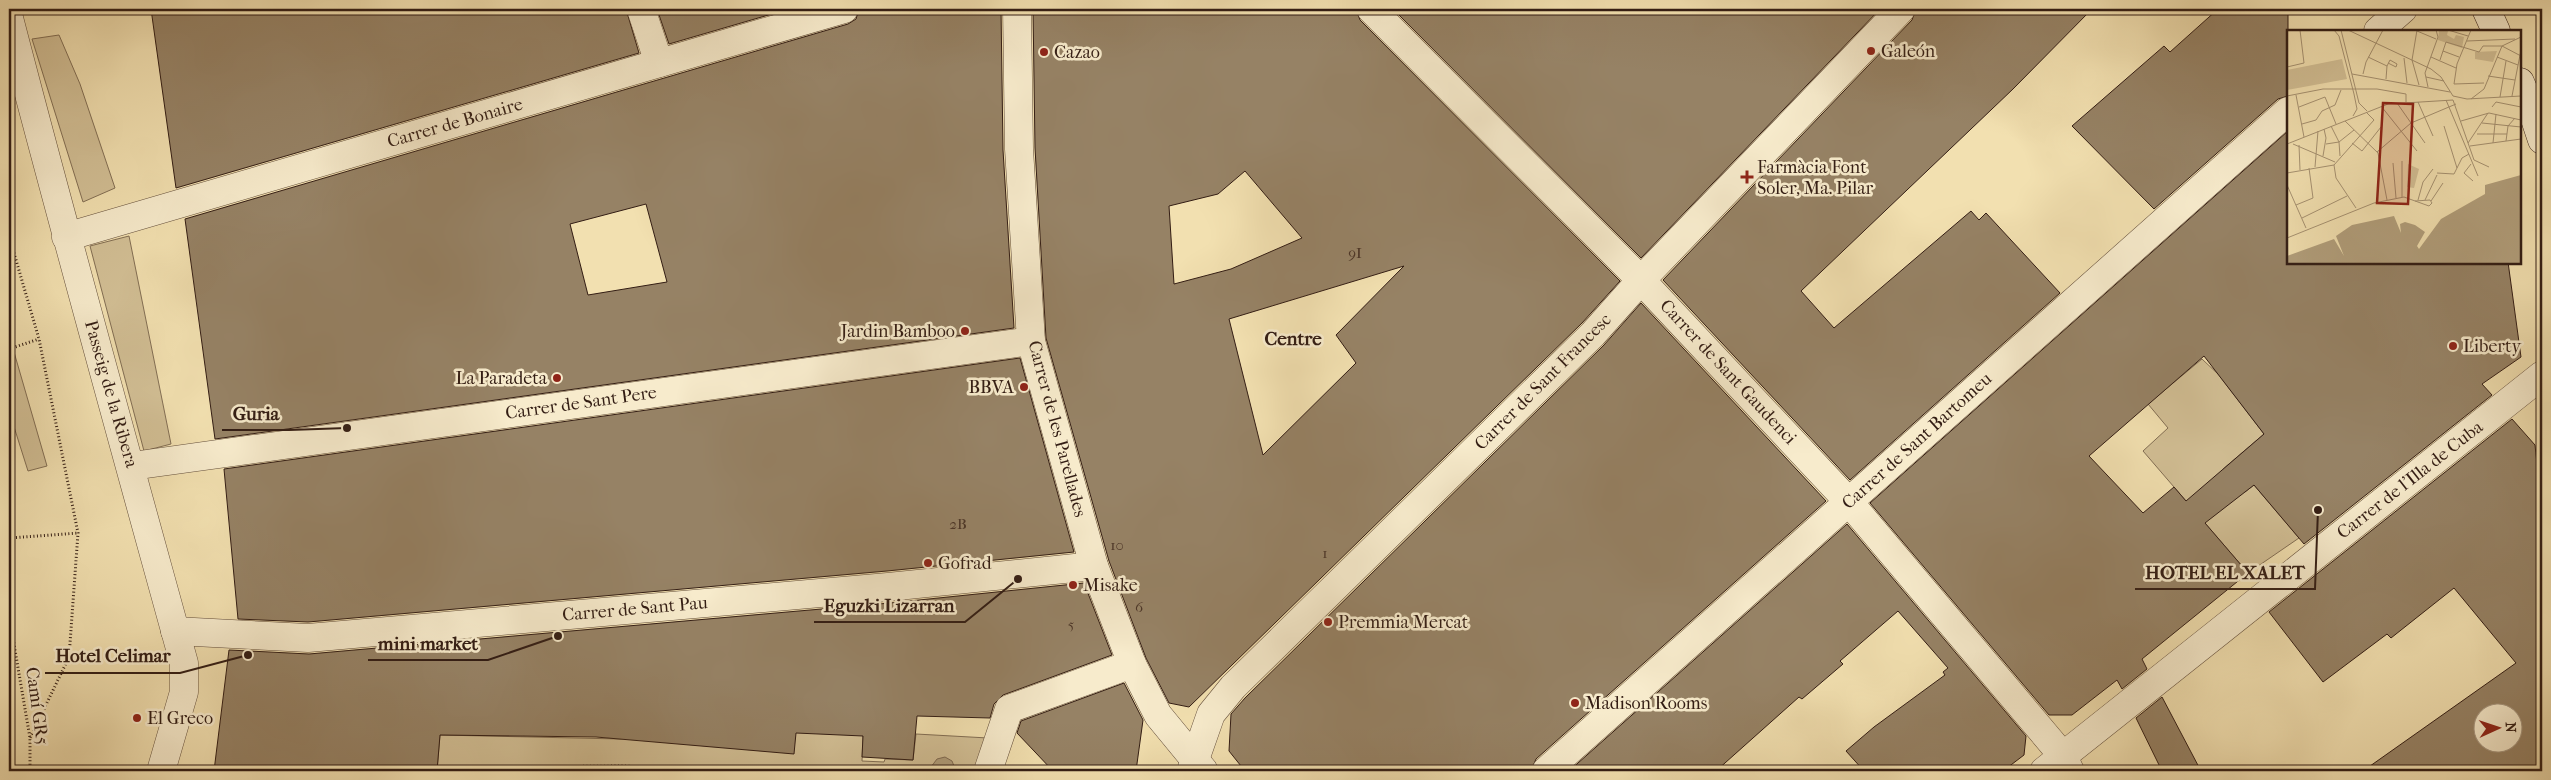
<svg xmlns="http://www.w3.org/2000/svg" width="2551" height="780" viewBox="0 0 2551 780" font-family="'IM FELL French Canon',serif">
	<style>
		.green { fill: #d2bf95; stroke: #826e54 }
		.water { fill: #b19e7b; stroke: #7f6a52 }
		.building { fill: #968265; stroke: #331d14; fill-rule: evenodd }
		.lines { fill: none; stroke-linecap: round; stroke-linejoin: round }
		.street-casing { stroke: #634e3b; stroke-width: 29 }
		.secondary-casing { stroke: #331d14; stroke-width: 29 }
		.path { stroke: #331d14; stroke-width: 3; stroke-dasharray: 1 2.5; stroke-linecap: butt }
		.street { stroke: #f7ebcc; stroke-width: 28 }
		.secondary { stroke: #f7ebcc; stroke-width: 28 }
		.poi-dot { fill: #8f2418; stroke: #f7ebcc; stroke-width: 2 }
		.labels { text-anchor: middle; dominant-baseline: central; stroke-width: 5; stroke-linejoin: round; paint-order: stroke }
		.number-label { font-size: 15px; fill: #4c3628 }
		.poi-label { font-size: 18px; fill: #331d14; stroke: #f7ebcc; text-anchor: start }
		.street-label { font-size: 18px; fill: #331d14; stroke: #f7ebcc }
		.neighbourhood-label { font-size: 19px; font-weight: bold; fill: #331d14; stroke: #f7ebcc }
		.inset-road { fill: none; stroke: #a69272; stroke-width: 1 }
		.view { fill: #8f2418; fill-opacity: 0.15; stroke: #8f2418; stroke-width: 2.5 }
		.inset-edge { fill: none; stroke: #331d14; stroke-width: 2.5 }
		.leader { fill: none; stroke: #331d14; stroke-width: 2 }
		.callout-dot { fill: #331d14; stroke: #f7ebcc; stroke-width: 2 }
		.callout-label { font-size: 19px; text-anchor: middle; font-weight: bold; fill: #331d14; stroke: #f7ebcc; stroke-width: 5; stroke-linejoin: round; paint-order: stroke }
	</style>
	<rect width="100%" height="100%" fill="#f2e0b0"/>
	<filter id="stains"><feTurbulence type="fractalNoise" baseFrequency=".004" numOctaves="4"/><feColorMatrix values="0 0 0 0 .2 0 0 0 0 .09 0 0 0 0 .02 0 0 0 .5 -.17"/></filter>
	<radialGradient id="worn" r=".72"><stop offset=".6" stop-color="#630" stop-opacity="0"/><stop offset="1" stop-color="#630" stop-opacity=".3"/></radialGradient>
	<g class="green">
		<polygon points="59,35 80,84 115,188 83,202 32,39"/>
		<polygon points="129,236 171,444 144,451 90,246"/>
		<polygon points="14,352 47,466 28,471 9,411 9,354"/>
		<polygon points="2202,359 2219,375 2264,434 2223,469 2245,492 2254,485 2299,538 2248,573 2143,451 2168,428 2148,404"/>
		<polygon points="798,711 863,736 862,761 884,762 885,759 913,760 916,734 988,738 997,771 437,771 440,735 620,739"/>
	</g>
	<polygon class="water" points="945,757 952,761 956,771 928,771 937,759"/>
	<g class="building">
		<polygon points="151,9 626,9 639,53 176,188"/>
		<polygon points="657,9 789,9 669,44"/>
		<path d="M859,9H1001L1003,150L1014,328L215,439L185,219L848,24L856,19ZM646,204L667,282L588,295L570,224Z"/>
		<path d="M1033,9H1356L1360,20L1620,281L1582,323L1189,707L1169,703L1146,658L1109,561L1046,338L1035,148ZM1245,171L1302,238L1231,269L1174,284L1169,206L1218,194ZM1404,266L1336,335L1356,363L1263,455L1229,319Z"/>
		<polygon points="1393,9 1880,9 1641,258"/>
		<polygon points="1916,9 2092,9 2013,89 1801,291 1834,328 1971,211 1979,220 1986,213 2060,293 1850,480 1663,280 1912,20"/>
		<polygon points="2218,9 2288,9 2288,96 2278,99 2154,209 2072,126 2164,46 2170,52"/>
		<path d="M2288,131V262H2508L2521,357L2482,384L2492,395L2304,544L2254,485L2205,523L2248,573L2142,659L2147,669L2122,689L2117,680L2072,715H2049L1870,503ZM2204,356L2264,434L2186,501L2174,487L2143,513L2089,456Z"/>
		<polygon points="1641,303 1826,501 1536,759 1531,771 1245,771 1229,751 1231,714 1245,698 1604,345"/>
		<polygon points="1020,358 1074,552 887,571 308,622 238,619 224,469"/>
		<path d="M2512,419L2535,445L2542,511V771H2363L2516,663L2454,588L2391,638L2387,634L2323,682L2269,612ZM2484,712H2514V742H2484Z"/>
		<polygon points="1847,524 2026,736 2024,755 2003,771 1864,771 1846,751 1874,727 1945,675 1943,672 1948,668 1898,611 1840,661 1843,664 1802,699 1799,697 1716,771 1569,771"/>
		<polygon points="1084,583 1112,655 1003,695 994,704 990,718 917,716 913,760 862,757 863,736 796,733 794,754 596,737 440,735 437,771 214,771 229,650 309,654 890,603"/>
		<polygon points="1124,683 1143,720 1136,771 1053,771 1017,733 1021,721"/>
		<polygon points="2162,697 2201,771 2162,771 2136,718"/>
	</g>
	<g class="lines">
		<defs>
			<g id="street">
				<polyline points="641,9 659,63"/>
				<polyline points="1017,9 1019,149 1031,341 1094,566 1132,664 1158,715 1204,771"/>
				<polyline points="1371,9 1641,280 1849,502 2063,756 2070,771"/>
				<path d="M9,18C65,234 125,449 184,663V692L161,771"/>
				<polyline points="2378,31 2403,9"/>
				<polyline points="66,237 844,9"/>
				<polyline points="132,466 1031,341"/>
				<polyline points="175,631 308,638 888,587 1094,566"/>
				<polyline points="988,771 1009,709 1132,664"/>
				<polyline points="1191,771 1211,714 1233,687 1593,334 1641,280 1901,9"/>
				<polyline points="1546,771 2288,111"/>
				<polyline points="2044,771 2542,375"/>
			</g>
			<g id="secondary">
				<polyline points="2486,9 2496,31"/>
				<polyline points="2520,82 2531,107 2542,140"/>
			</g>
		</defs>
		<use href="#street" class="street-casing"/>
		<use href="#secondary" class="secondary-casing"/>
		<g class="path">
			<polyline points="9,236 39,339 78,533 69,657 30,738"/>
			<polyline points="9,349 39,339"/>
			<polyline points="9,538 78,533"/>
			<polyline points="9,615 30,738 30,771"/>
			<polyline points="510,771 510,767 623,766 729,771"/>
		</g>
		<use href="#street" class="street"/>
		<use href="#secondary" class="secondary"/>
	</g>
	<g class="poi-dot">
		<circle cx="1871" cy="51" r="5"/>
		<circle cx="1044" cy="52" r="5"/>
		<path d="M1744.5 169.5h5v5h5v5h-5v5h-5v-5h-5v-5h5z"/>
		<circle cx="965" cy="331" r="5"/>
		<circle cx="2453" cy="346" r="5"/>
		<circle cx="557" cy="378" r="5"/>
		<circle cx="1024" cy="387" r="5"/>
		<circle cx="928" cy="563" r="5"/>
		<circle cx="1073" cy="585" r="5"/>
		<circle cx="1328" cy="622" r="5"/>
		<circle cx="1575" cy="703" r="5"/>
		<circle cx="137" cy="718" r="5"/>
	</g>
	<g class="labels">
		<g class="number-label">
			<text x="1355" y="253">9I</text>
			<text x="958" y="524">2B</text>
			<text x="1117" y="545">10</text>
			<text x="1325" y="553">1</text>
			<text x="1139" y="607">6</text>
			<text x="1071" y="624">5</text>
		</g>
		<g class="poi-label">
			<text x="1881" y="51">Galeón</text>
			<text x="1054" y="52">Cazao</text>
			<text x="1757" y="167">Farmàcia Font<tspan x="1757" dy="21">Soler, Ma. Pilar</tspan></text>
			<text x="955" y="331" text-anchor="end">Jardin Bamboo</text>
			<text x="2463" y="346">Liberty</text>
			<text x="547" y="378" text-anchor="end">La Paradeta</text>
			<text x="1014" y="387" text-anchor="end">BBVA</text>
			<text x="938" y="563">Gofrad</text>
			<text x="1083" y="585">Misake</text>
			<text x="1338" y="622">Premmia Mercat</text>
			<text x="1585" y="703">Madison Rooms</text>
			<text x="147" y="718">El Greco</text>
		</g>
		<g class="street-label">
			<text transform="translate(455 123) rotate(-16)">Carrer de Bonaire</text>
			<text transform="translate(1728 372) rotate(47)">Carrer de Sant Gaudenci</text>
			<text transform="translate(1543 382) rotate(-45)">Carrer de Sant Francesc</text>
			<text transform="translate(111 394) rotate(74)">Passeig de la Ribera</text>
			<text transform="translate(581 403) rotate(-8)">Carrer de Sant Pere</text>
			<text transform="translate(1057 429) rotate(75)">Carrer de les Parellades</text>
			<text transform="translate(1917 441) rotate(-42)">Carrer de Sant Bartomeu</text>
			<text transform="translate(2410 480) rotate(-38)">Carrer de l'Illa de Cuba</text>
			<text transform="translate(635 609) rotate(-5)">Carrer de Sant Pau</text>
			<text transform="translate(37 706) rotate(82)">Camí GR5</text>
		</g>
		<g class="neighbourhood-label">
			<text x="1293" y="339">Centre</text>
		</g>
	</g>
	<g transform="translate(2287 30)">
		<rect width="234" height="234" fill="#f2e0b0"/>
		<path d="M152,1H161L160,5L167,9L169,5L177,7L175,18L151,10ZM210,21L206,32L188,29V22ZM55,29L60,49L0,60V40ZM121,134L132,139L127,158L120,157Z" fill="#d2bf95"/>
		<path d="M234,145V233H0V226L47,209L57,226L49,206L65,195L107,186L114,203L113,194L118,192L128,195L138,202L130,216L132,219L154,189L198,164V155Z" fill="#b19e7b"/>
		<path class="inset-road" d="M47,0L52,6L67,64L70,79L66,86M54,0L72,73L80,81M61,0L144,39L154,47L166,66L180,69L234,66M130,0L125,30L132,55M161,0L181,6M130,1L149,9M180,11L228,9M215,16L234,26M156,21L172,27M81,27L100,36M144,27L169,38M210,27L231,35M117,28L120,53M153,30L159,12L192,22L196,16H215M0,37L17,33L13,0M65,44L163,62M76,44L79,32L96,0M201,46L228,50M139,47L157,51M99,49L100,36L103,30L110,34L109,37L101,33M167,54L170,34L184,0M167,54L197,53M141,57L138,43L151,7L149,0M9,65L17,107M0,66L36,59H90L119,64V72M225,66L234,20M213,67L219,31M184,69L197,59L215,16L234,7M159,70L191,146M131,72L146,106M110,73L138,113M94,76L130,121M12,77L38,67L49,94M205,77L209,72L234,77M58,91L91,123L100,170M174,91L202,83L234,90M195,93L234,97M15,94L29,90L35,81L48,75L54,60M44,96L52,112L53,126M157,96L170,138M190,104H220M219,111L221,96L228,88M65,113L75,121L94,97M181,113L201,83M206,113L209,84M0,114L101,74L166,70L187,130L202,137M6,114L48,132M39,114L52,112L67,100M12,115L13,140M183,116L234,109M90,122L124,93L169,74M36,126L39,108L37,99M115,131V167M106,133L109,168M184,134L177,143L186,151M28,137L31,101M0,143L47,135M150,143L167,144L175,128L182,124M0,155L19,198M131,170L136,152L146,139M138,170L150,145M144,171L156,153M9,175L26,168L22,138M69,178L49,148L47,135L87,90L79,82M15,188L60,166M0,208L87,173L117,167L142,176L145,173L143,170L128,171"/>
		<path class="view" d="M96,73L126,74L121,174L90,173Z"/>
		<rect width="234" height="234" class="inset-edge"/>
	</g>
	<path class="leader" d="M347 428L289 430H222M2318 510L2315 589H2135M1018 579L965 622H814M558 636L488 660H368M248 655L180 673H45"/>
	<g class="callout-dot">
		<circle cx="347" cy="428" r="5"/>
		<circle cx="2318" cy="510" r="5"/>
		<circle cx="1018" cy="579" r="5"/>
		<circle cx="558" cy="636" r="5"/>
		<circle cx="248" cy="655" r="5"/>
	</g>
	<g class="callout-label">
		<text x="256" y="420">Guria</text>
		<text x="2225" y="579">HOTEL EL XALET</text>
		<text x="889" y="612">Eguzki Lizarran</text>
		<text x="428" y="650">mini market</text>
		<text x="113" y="662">Hotel Celimar</text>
	</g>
	<rect width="2551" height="780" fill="none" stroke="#f2e0b0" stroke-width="30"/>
	<rect x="10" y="10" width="2531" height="760" fill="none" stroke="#331d14" stroke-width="2.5"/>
	<rect x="15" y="15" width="2521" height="750" fill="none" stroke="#331d14"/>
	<g transform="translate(2498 728) rotate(87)"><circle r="24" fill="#f7ebcc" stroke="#a99982"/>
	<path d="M0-4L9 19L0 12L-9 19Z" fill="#8f2418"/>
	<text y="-8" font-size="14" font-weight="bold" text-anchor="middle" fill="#331d14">N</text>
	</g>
	<rect width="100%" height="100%" filter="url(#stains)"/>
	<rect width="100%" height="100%" fill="url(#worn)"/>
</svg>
